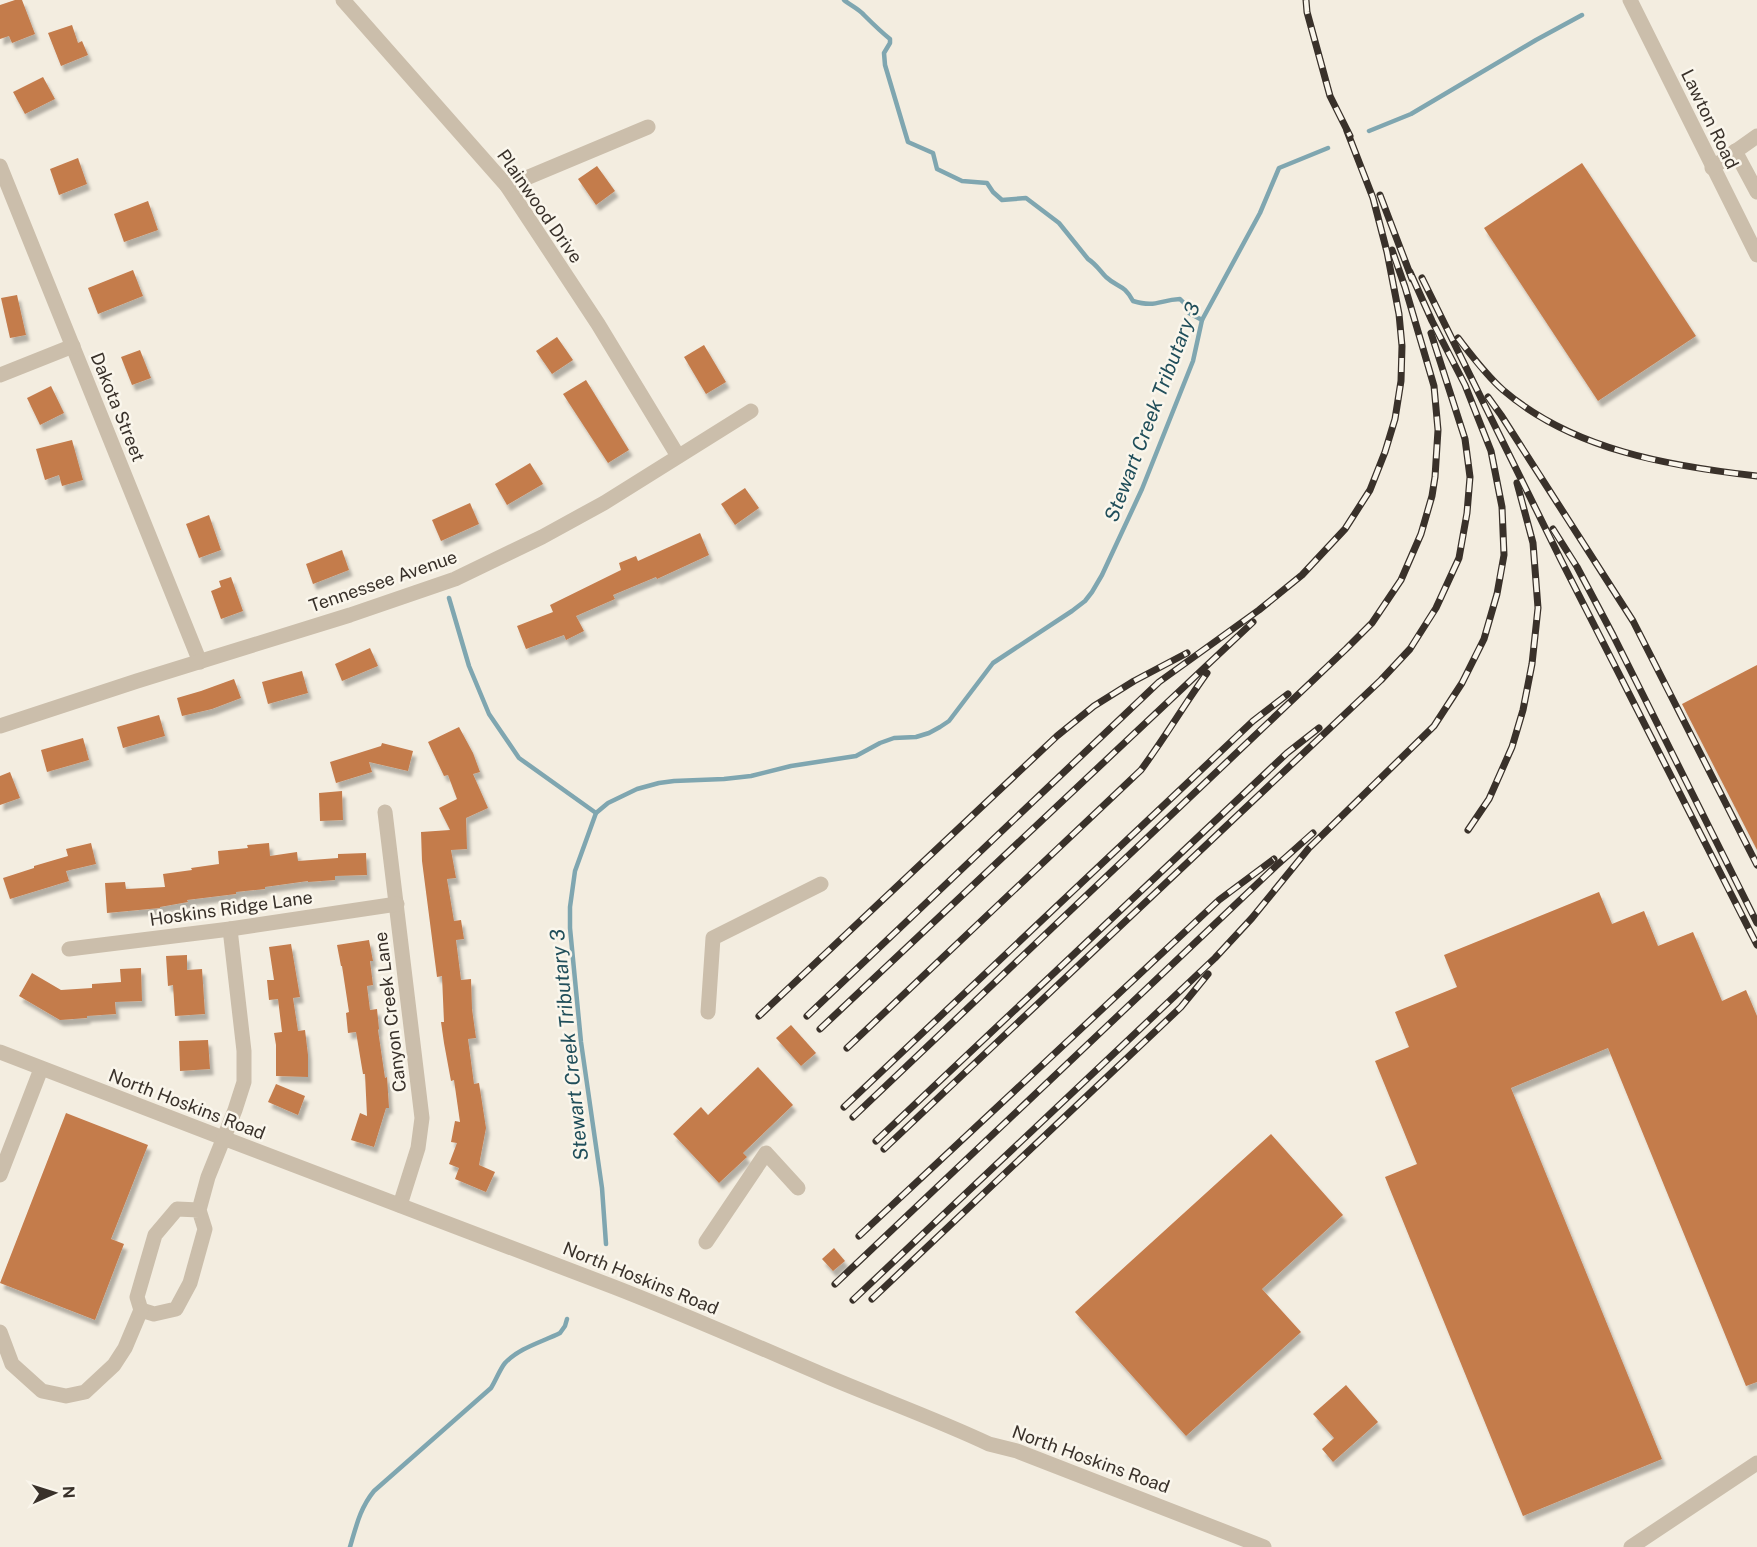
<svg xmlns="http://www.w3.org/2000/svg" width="1757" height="1547" viewBox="0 0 1757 1547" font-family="'Public Sans',sans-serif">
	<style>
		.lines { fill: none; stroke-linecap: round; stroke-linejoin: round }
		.stream { stroke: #7fa6b0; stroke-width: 4.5 }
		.building { fill: #c47b4c; filter: url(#shadow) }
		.minor { stroke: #cbbeab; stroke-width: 15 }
		.rail-casing { stroke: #39312a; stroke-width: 7 }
		.rail { stroke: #faf6ec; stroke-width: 4.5; stroke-dasharray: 14; stroke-linecap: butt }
		.labels { text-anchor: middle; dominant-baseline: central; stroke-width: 5; stroke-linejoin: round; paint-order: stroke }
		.street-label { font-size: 18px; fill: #39312a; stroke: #faf6ec }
		.water-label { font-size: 20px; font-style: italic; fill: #204e5a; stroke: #faf6ec }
	</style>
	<defs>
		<filter id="shadow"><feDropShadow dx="3.5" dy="6" stdDeviation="1.5" flood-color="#0004"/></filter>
	</defs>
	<rect width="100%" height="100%" fill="#f3ede0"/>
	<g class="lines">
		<g class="stream">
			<path d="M844,0C850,5 859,9 864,15C873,24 880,31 890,39V43L884,53L885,65L908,142L933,153L937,169L962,181L987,183L993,192L1002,200L1026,198L1059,223L1088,259C1096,264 1100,271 1106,277C1118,288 1124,284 1133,301C1156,308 1159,300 1180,299L1184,303L1189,313L1202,320"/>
			<polyline points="1369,131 1411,114 1536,40 1582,15"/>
			<polyline points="449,598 469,666 489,714 519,758 596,813"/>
			<polyline points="606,1244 602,1188 581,1042 570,928 570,907 575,871 596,813 608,803 637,789 659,783 674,781 724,779 751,776 791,766 856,756 880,743 894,738 916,737 929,733 940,727 949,721 993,663 1072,611 1085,601 1092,592 1102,575 1142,489 1193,361 1202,320 1260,213 1279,168 1328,148"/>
			<path d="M350,1547C356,1527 360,1508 374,1491L491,1388C496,1380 500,1369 505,1363C519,1348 542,1342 560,1333L565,1326L567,1319"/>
		</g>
	</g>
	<g class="building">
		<polygon points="15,0 22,0 35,34 12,43 9,36 0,39 0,5"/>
		<polygon points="72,25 78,43 82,41 88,55 61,66 48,33"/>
		<polygon points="43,77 55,99 25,114 13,92"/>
		<polygon points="78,158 87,184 59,195 50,169"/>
		<polygon points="1582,163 1696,336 1598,401 1484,228"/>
		<polygon points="597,166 615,191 596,205 578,179"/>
		<polygon points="148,201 158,230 124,242 114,214"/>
		<polygon points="133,270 143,296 98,314 88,288"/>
		<polygon points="17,295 26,335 10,338 1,298"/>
		<polygon points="557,337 573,360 552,374 536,351"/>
		<polygon points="704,345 726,382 706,394 684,357"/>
		<polygon points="140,350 151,378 132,385 121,357"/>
		<polygon points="586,380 629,450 608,463 563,394"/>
		<polygon points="51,386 64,413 40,425 27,398"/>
		<polygon points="72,440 83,480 62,486 59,475 45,480 36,449"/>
		<polygon points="530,463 543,484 507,505 495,484"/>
		<polygon points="745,488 759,508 735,525 721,504"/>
		<polygon points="470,503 479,524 441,541 432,520"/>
		<polygon points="209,515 221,550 199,558 186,524"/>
		<polygon points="700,533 709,555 657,579 656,577 613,595 615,599 576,616 584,631 566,640 564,635 526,649 517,626 553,612 550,605 621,570 619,563 636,556 638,561"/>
		<polygon points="342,550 349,570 313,584 306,564"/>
		<polygon points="231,577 243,611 221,619 211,591 221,587 219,581"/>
		<polygon points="370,648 378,666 342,681 335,664"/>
		<polygon points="1757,665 1757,850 1682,704"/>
		<polygon points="302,671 308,693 268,704 262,682"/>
		<polygon points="234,679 241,698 212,709 182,716 177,698 201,691"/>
		<polygon points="159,715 165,736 123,748 117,727"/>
		<polygon points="459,727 473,753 480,772 473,774 488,808 466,818 467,849 451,850 456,878 447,879 454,921 461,920 464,939 456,940 461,980 471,979 472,1009 476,1038 468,1039 474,1084 479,1083 486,1128 479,1165 495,1172 486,1192 455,1179 459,1168 449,1164 457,1143 451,1142 455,1121 460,1122 454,1080 451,1081 444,1043 441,1022 444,1022 442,976 437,977 422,861 421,832 450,830 439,808 457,799 448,775 444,776 428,742"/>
		<polygon points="83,738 89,760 47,772 41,750"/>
		<polygon points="382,743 413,751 408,771 369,762 372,772 336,783 330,762 381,746"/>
		<polygon points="10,772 20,798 0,805 0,776"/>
		<polygon points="342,791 343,820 320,821 319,793"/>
		<polygon points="91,843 96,864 66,871 69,881 10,899 3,878 34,868 34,866 68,856 66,849"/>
		<polygon points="269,843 270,856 297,852 298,861 338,858 338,854 366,853 367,875 335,876 335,880 308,882 308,881 265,887 265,889 236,892 236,894 187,900 188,902 160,907 160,908 107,913 105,883 125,882 126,889 165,887 163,874 192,870 191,868 219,864 218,851 248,848 247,845"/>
		<polygon points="1599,892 1612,924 1644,911 1658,946 1693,932 1722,1001 1746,990 1757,1016 1757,1382 1746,1386 1608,1048 1511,1088 1662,1459 1523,1516 1385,1177 1417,1164 1375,1061 1409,1047 1395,1012 1457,987 1444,955"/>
		<polygon points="369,940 373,961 370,961 373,985 367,986 370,1010 377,1009 379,1029 378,1030 385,1078 387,1077 389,1108 386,1108 374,1147 351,1140 360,1113 367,1116 365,1074 363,1074 356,1032 348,1033 346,1013 349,1012 342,966 341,966 337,945"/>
		<polygon points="291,944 300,997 293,998 298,1031 305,1030 308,1055 308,1077 276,1076 276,1045 274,1033 282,1032 278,999 269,1000 267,980 274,980 269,947"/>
		<polygon points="187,955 187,970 202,969 205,1014 175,1016 173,985 168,986 166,956"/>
		<polygon points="141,968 142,1001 115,1002 116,1014 87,1016 87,1018 60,1020 19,996 32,973 61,990 92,988 92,984 121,982 120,969"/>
		<polygon points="791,1025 816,1053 801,1066 776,1038"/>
		<polygon points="208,1040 210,1069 180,1071 179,1041"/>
		<polygon points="758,1067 793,1105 743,1153 747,1157 719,1183 673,1134 701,1107 708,1115"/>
		<polygon points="276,1084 305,1096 298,1115 268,1102"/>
		<polygon points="66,1113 148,1145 111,1239 124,1244 95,1320 0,1283"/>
		<polygon points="1271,1134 1343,1215 1262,1289 1301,1332 1186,1436 1075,1312"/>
		<polygon points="834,1248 845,1261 833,1271 822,1259"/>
		<polygon points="1346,1385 1378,1422 1333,1462 1322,1449 1334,1438 1313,1414"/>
	</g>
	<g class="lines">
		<g class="minor">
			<polyline points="343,0 507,186 598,324 678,456"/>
			<polyline points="1630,0 1757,255"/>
			<polyline points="1735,151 1757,192"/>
			<polyline points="0,166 200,662"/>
			<polyline points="1712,168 1757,136"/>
			<polyline points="507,186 648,127"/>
			<polyline points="0,375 73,346"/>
			<polyline points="0,726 137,681 350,615 455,579 542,537 604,503 751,411"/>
			<polyline points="385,812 422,1118 418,1148 400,1205"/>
			<polyline points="69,949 230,929 397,904"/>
			<polyline points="708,1012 713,938 821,884"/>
			<path d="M0,1052C204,1132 410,1208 614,1287C686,1315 756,1346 826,1376C880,1399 936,1419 989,1444L1017,1451L1264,1547"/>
			<polyline points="0,1175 41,1069"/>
			<polyline points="199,1210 177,1209 155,1235 137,1297 141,1310 154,1314 176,1309 190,1283 205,1229 199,1210 208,1177 235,1110 244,1082 244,1051 230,929"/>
			<polyline points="706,1242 766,1153 798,1188"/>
			<polyline points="0,1332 12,1364 42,1391 66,1396 85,1392 114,1365 125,1348 141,1310"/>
			<polyline points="1631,1547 1757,1463"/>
		</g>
		<defs>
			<g id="rail">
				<polyline points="1306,0 1307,12 1330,96 1350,136"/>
				<polyline points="1380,195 1412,279"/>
				<polyline points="1422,278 1561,560 1757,945"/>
				<path d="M1458,338C1472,356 1486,375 1503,390C1573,450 1669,466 1757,476"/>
				<polyline points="1488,397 1501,415 1633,621 1757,865"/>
				<polyline points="1553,529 1577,567 1613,635 1757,923"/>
				<polyline points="1468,830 1489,799 1512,747 1523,710 1532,664 1538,608 1533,543 1517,483"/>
				<polyline points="759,1016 1057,736 1094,706 1134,681 1187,653"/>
				<polyline points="807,1016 1159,682 1259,610 1302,575 1345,529 1370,490 1385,452 1395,419 1401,381 1402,346 1399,314 1387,252 1373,198 1347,131"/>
				<polyline points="820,1029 1253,622"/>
				<path d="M847,1048L1141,770C1164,739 1184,705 1207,673"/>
				<polyline points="844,1107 1253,721 1288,694"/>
				<polyline points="853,1117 1346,649 1372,623 1401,580 1421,534 1432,496 1435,477 1438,430 1434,386 1405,287 1392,250"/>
				<polyline points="876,1141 1287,753 1319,728"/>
				<polyline points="884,1149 1381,680 1410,649 1436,608 1459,558 1467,513 1470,477 1465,439 1431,333"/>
				<polyline points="859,1236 1219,900 1274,859"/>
				<polyline points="835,1284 1276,866 1313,833"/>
				<polyline points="872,1299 1181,1007 1208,974"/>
				<polyline points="853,1300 1215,958 1252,918 1309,848 1434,726 1462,683 1484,639 1497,594 1504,555 1502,507 1491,451 1465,385 1432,321 1410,272"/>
			</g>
		</defs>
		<use href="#rail" class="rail-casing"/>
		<use href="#rail" class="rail"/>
	</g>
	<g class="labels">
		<g class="street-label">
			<text transform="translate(1710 119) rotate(64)">Lawton Road</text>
			<text transform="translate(540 206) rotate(55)">Plainwood Drive</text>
			<text transform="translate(118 407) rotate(68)">Dakota Street</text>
			<text transform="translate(383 581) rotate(-19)">Tennessee Avenue</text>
			<text transform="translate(231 908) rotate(-8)">Hoskins Ridge Lane</text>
			<text transform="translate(390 1012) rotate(-97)">Canyon Creek Lane</text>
			<text transform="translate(187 1104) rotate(21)">North Hoskins Road</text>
			<text transform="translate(641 1278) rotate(22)">North Hoskins Road</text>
			<text transform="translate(1091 1459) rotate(20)">North Hoskins Road</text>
		</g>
		<g class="water-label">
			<text transform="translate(1152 412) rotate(-69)">Stewart Creek Tributary 3</text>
			<text transform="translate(569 1045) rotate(-96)">Stewart Creek Tributary 3</text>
		</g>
	</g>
	<g transform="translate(54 1493) rotate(87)" stroke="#faf6ec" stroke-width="4.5" paint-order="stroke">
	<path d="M0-4.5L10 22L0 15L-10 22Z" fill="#39312a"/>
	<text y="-9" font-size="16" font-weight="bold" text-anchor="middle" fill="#39312a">N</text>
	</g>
</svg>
